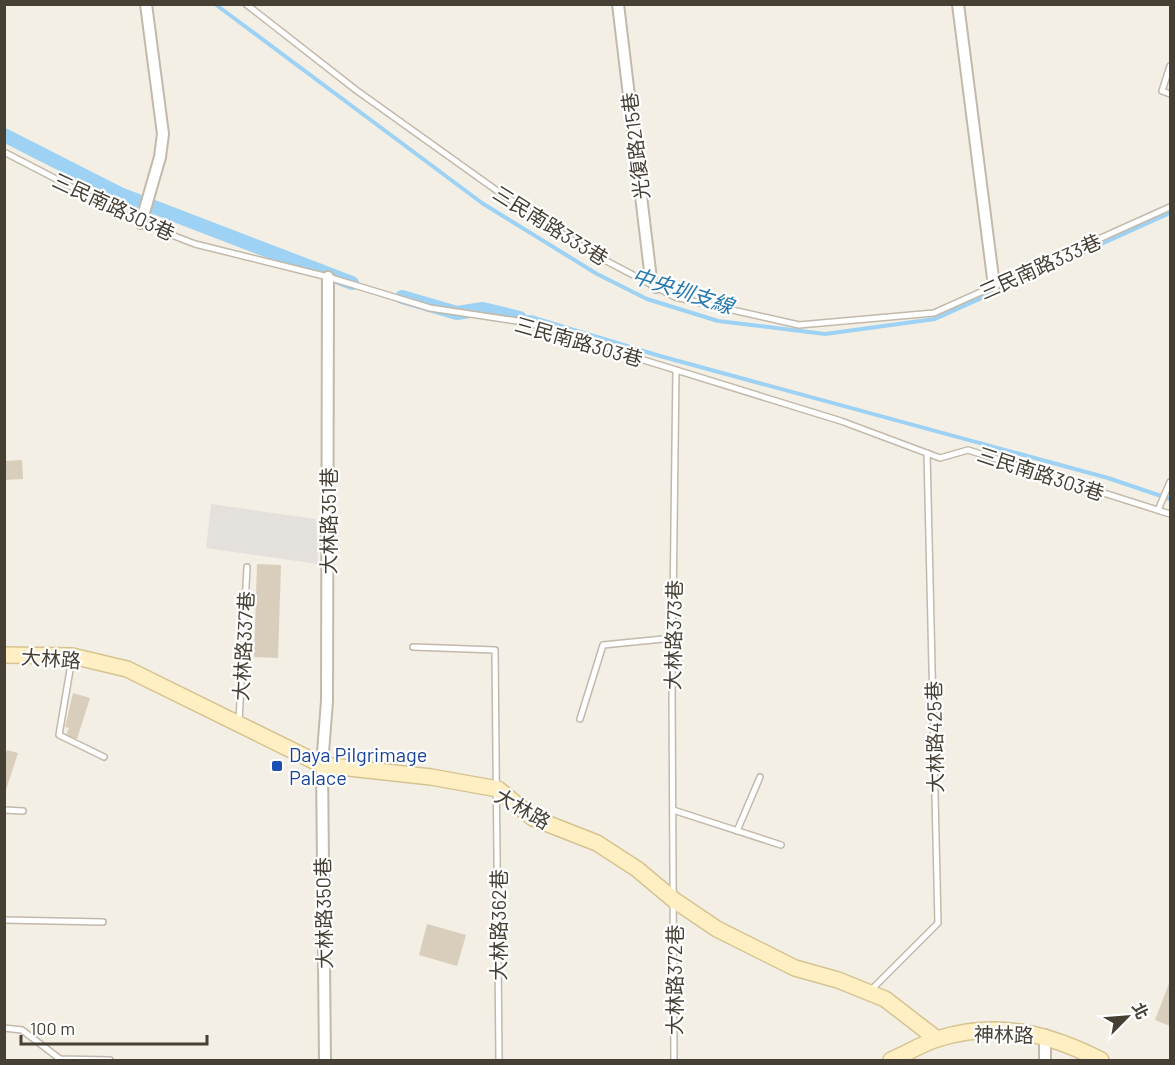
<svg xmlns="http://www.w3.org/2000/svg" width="1175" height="1065" viewBox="0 0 1175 1065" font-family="Barlow,'Noto Sans TC',sans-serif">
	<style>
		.parking { fill: #e4e1dd }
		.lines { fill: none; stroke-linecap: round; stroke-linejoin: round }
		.stream { stroke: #9dd2f4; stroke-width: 4 }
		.canal { stroke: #9dd2f4; stroke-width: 14 }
		.building { fill: #d9cdbc }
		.lane-casing { stroke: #c2b9aa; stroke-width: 8 }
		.street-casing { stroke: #c2b9aa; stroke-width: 14 }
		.secondary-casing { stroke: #d6c392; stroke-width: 18 }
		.lane { stroke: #fff; stroke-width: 5 }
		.street { stroke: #fff; stroke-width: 10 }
		.secondary { stroke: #ffefc3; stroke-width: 15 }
		.transit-dot { fill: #1a4fb4; stroke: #fff; stroke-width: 2 }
		.labels { text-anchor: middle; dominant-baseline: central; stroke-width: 4.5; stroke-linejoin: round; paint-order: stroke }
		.street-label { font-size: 20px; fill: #463f34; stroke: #fff }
		.transit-label { font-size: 20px; fill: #164399; stroke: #fff; text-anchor: start }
		.water-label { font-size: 21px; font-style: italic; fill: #2679b0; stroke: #fff }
	</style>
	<rect width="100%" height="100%" fill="#f3efe5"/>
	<polygon class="parking" points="211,504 316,519 318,564 206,548"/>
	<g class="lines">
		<g class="stream">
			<polyline points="215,4 482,203 597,274 647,299 718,321 825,334 935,319 1170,213"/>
			<polyline points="520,318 531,317 660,356 1108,478 1170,499"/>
		</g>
		<g class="canal">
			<polyline points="4,135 120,194 352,283"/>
			<polyline points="402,297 457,313 483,309 520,318"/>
		</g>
	</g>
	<g class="building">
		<polygon points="22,460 23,479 4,480 4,461"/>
		<polygon points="257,564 281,565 278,658 254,657"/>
		<polygon points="73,693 90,698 77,739 66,735 69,728 65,727"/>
		<polygon points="7,750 18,753 5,793 4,758"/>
		<polygon points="427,924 466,935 457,966 419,955"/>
		<polygon points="1170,981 1170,1026 1155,1020"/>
	</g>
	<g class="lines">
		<defs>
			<g id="lane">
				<polyline points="246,4 356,90 503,195 595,255 675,297 799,325 934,313 1170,207"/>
				<polyline points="1170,66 1162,91 1170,94"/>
				<polyline points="4,152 141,223 195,244 328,277 430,308 524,322 586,339 621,353 841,421 940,458 968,450 1170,514"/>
				<polyline points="1158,510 1170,482"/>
				<polyline points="413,647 495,650 499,1060"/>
				<polyline points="72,658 59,735 104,757"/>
				<polyline points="580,719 603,645 673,638"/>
				<polyline points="239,721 247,567"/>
				<polyline points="4,810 23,811"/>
				<polyline points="673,810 781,845"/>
				<polyline points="737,831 760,777"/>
				<polyline points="4,920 103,922"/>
				<polyline points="870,991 938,923 927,453"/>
				<polyline points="4,1028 22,1030 60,1059 110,1060"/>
				<polyline points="674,1060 672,687 676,370"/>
			</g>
			<g id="street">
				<polyline points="618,4 651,279 656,287"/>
				<polyline points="958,4 994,286"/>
				<polyline points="141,223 160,157 163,134 146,4"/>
				<polyline points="325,1060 322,765 327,701 328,277"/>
				<polyline points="1045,1060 1045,1035"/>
			</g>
			<g id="secondary">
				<polyline points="4,655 72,656 127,669 322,765 431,777 498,789 533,818 597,843 637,869 674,900 717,929 795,968 838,980 885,999 937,1039"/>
				<path d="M891,1060C906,1054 921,1044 937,1039C998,1020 1047,1033 1101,1060"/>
			</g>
		</defs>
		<use href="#lane" class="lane-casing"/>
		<use href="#street" class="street-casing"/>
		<use href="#secondary" class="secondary-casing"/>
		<use href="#lane" class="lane"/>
		<use href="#street" class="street"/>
		<use href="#secondary" class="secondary"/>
	</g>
	<rect class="transit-dot" x="271" y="760" width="12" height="12" rx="3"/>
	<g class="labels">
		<g class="street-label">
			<text transform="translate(635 146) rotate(-97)">光復路215巷</text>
			<text transform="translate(114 206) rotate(25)">三民南路303巷</text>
			<text transform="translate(551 225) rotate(32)">三民南路333巷</text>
			<text transform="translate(1040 266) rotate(-24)">三民南路333巷</text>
			<text transform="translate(579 341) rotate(16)">三民南路303巷</text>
			<text transform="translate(1041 473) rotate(18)">三民南路303巷</text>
			<text transform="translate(328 521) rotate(-90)">大林路351巷</text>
			<text transform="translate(673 635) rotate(-89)">大林路373巷</text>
			<text transform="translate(243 646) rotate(-87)">大林路337巷</text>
			<text transform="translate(51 658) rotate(4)">大林路</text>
			<text transform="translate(934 737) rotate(-91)">大林路425巷</text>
			<text transform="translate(523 808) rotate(30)">大林路</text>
			<text transform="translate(323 913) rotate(-91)">大林路350巷</text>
			<text transform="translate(498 925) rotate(-90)">大林路362巷</text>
			<text transform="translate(674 980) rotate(-90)">大林路372巷</text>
			<text transform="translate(1004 1034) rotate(1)">神林路</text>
		</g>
		<g class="transit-label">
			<text x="289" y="754">Daya Pilgrimage<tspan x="289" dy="23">Palace</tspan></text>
		</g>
		<g class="water-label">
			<text transform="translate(683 290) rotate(18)">中央圳支線</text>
		</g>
	</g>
	<rect width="1175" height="1065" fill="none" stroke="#463f34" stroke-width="12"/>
	<g transform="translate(1127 1017) rotate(65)" stroke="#ffffff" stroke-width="4.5" paint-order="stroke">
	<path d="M0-4.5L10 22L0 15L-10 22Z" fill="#463f34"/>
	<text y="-9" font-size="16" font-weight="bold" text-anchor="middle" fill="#463f34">北</text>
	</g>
	<path d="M21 1035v9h186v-9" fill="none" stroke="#463f34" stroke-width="3"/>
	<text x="30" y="1035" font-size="18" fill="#463f34" stroke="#ffffff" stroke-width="4.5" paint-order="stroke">100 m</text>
</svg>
